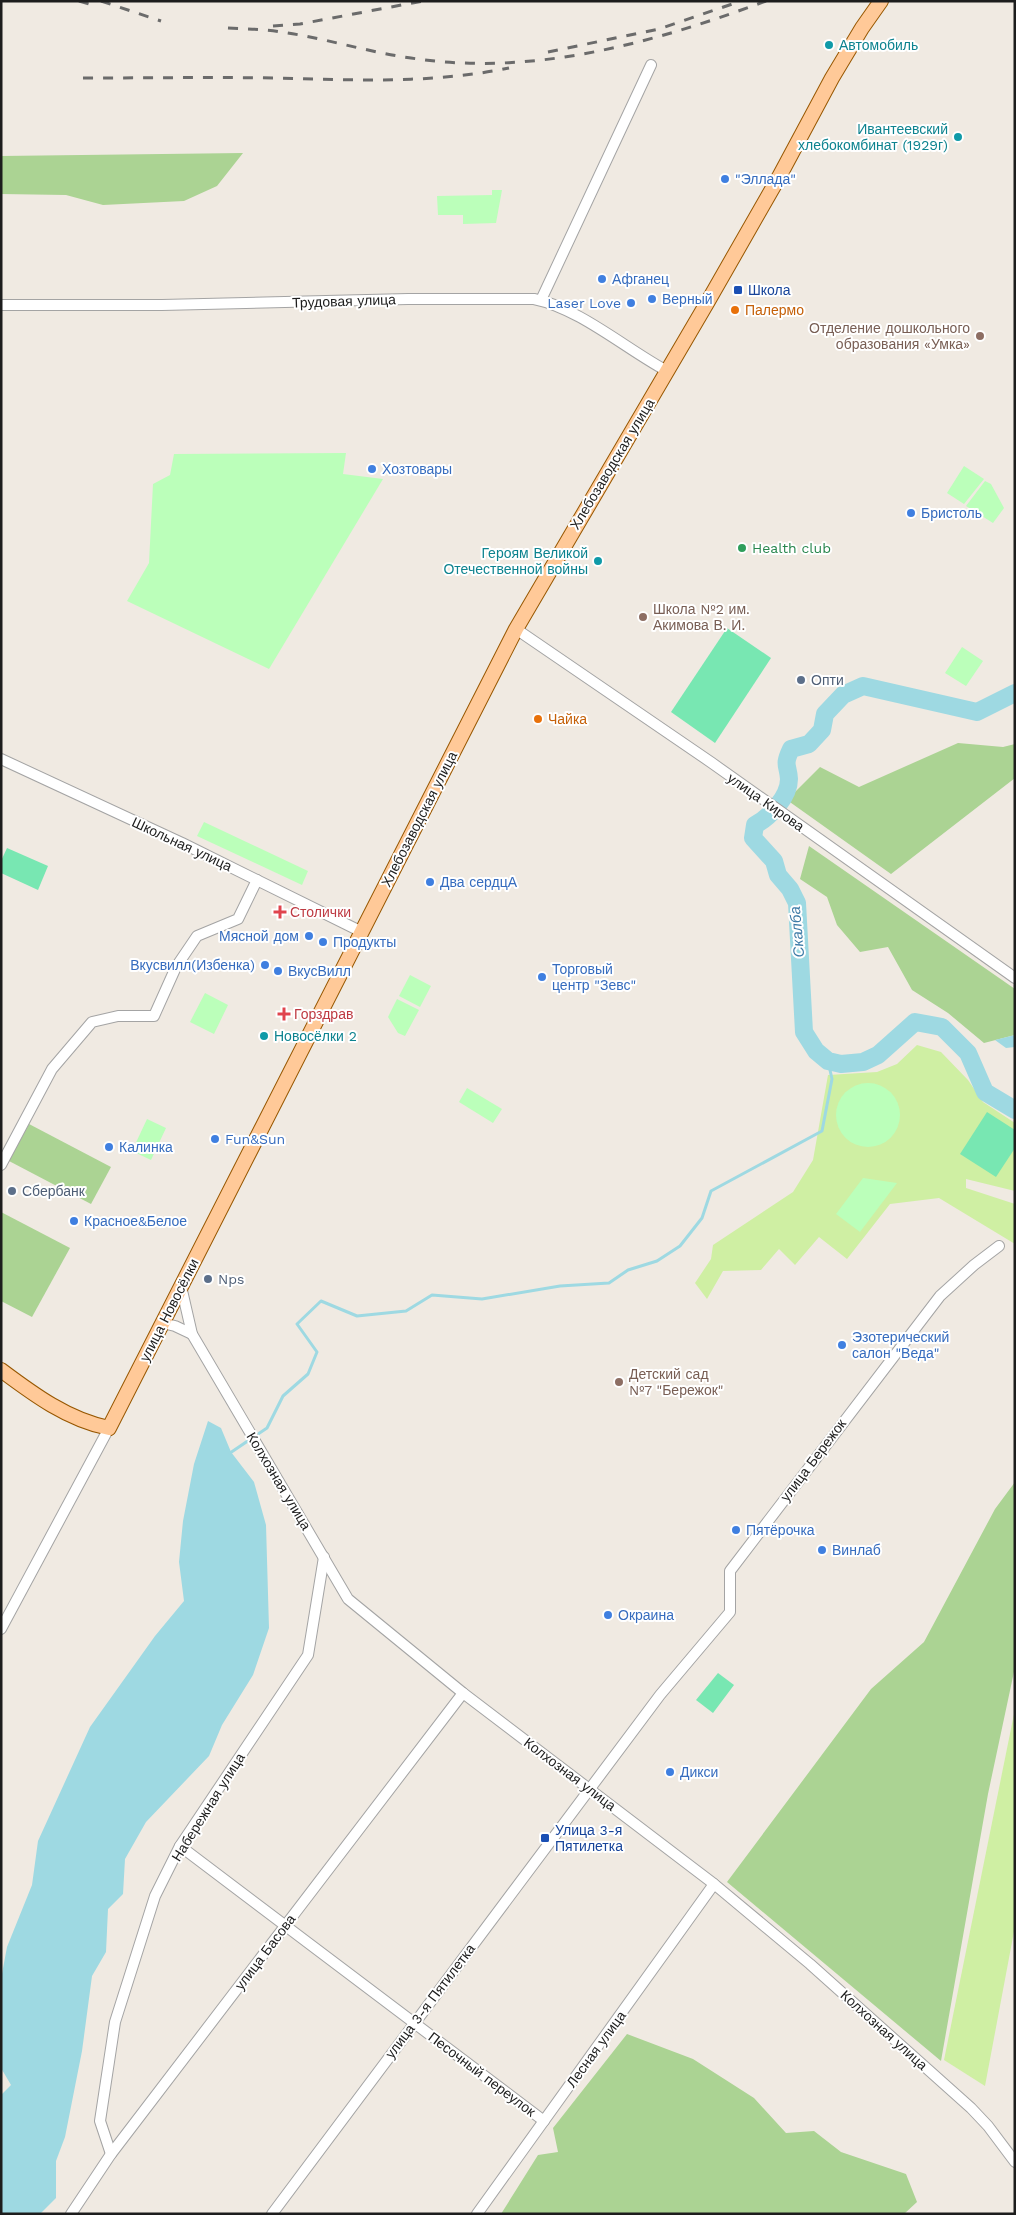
<svg xmlns="http://www.w3.org/2000/svg" width="1016" height="2215" viewBox="0 0 1016 2215" font-family="'Work Sans',sans-serif">
	<style>
		.grass { fill: #cfefa3 }
		.forest { fill: #abd393 }
		.park { fill: #bbffba }
		.pitch { fill: #78e7b2 }
		.water { fill: #9ed9e2 }
		.lines { fill: none; stroke-linecap: round; stroke-linejoin: round }
		.stream { stroke: #9ed9e2; stroke-width: 3 }
		.river { stroke: #9ed9e2; stroke-width: 18 }
		.minor-casing { stroke: #a4a4a4; stroke-width: 12 }
		.major-casing { stroke: #975700; stroke-width: 16 }
		.minor { stroke: #fff; stroke-width: 10 }
		.major { stroke: #ffc998; stroke-width: 14 }
		.rail { stroke: #6b6b6b; stroke-width: 3; stroke-dasharray: 10 10; stroke-linecap: butt }
		.culture-dot { fill: #0f9aa8; stroke: #fff; stroke-width: 2 }
		.shop-dot { fill: #3f7fe0; stroke: #fff; stroke-width: 2 }
		.transit-dot { fill: #1a4fb4; stroke: #fff; stroke-width: 2 }
		.food-dot { fill: #e8710a; stroke: #fff; stroke-width: 2 }
		.education-dot { fill: #8d6e63; stroke: #fff; stroke-width: 2 }
		.leisure-dot { fill: #2e9e5b; stroke: #fff; stroke-width: 2 }
		.service-dot { fill: #5c6f8a; stroke: #fff; stroke-width: 2 }
		.health-dot { fill: #e0444e; stroke: #fff; stroke-width: 2 }
		.labels { text-anchor: middle; dominant-baseline: central; stroke-width: 4; stroke-linejoin: round; paint-order: stroke }
		.culture-label { font-size: 14px; fill: #0d838f; stroke: #fff; text-anchor: start }
		.shop-label { font-size: 14px; fill: #366cbe; stroke: #fff; text-anchor: start }
		.transit-label { font-size: 14px; fill: #164399; stroke: #fff; text-anchor: start }
		.street-label { font-size: 14px; fill: #1d1d1d; stroke: #fff }
		.food-label { font-size: 14px; fill: #c56008; stroke: #fff; text-anchor: start }
		.education-label { font-size: 14px; fill: #785e54; stroke: #fff; text-anchor: start }
		.leisure-label { font-size: 14px; fill: #27864d; stroke: #fff; text-anchor: start }
		.service-label { font-size: 14px; fill: #4e5e75; stroke: #fff; text-anchor: start }
		.health-label { font-size: 14px; fill: #be3a42; stroke: #fff; text-anchor: start }
		.water-label { font-size: 15px; font-style: italic; fill: #3c7aa6; stroke: #fff }
	</style>
	<rect width="100%" height="100%" fill="#f0eae2"/>
	<g class="grass">
		<polygon points="917,1045 941,1052 968,1080 983,1102 1015,1123 1015,1191 966,1179 966,1188 1015,1204 1015,1244 939,1198 890,1204 847,1259 819,1237 795,1265 779,1249 761,1270 723,1271 707,1299 695,1283 711,1259 713,1245 793,1192 813,1160 828,1075 877,1072 897,1064"/>
		<polygon points="1015,1709 1015,1926 985,2086 944,2060"/>
	</g>
	<g class="forest">
		<polygon points="243,153 217,186 184,201 103,205 66,195 1,194 1,156"/>
		<polygon points="958,743 1003,747 1015,744 1015,778 891,874 787,800 820,767 859,787"/>
		<polygon points="809,846 1015,989 1015,1035 984,1043 948,1013 912,990 888,947 860,952 837,925 827,897 800,879"/>
		<polygon points="29,1124 111,1167 91,1204 9,1161"/>
		<polygon points="1,1212 70,1248 32,1317 1,1301"/>
		<polygon points="1015,1482 1015,1667 988,1794 941,2061 727,1882 871,1689 924,1642 995,1509"/>
		<polygon points="627,2034 693,2059 754,2098 786,2133 814,2131 841,2152 906,2174 917,2202 904,2214 501,2214 538,2155 558,2152 553,2128"/>
	</g>
	<g class="park">
		<polygon points="492,190 502,190 496,223 463,224 463,215 438,215 437,196 492,195"/>
		<polygon points="346,453 343,474 383,479 269,669 127,601 149,563 153,484 170,475 174,454"/>
		<polygon points="964,466 984,479 964,504 947,493"/>
		<polygon points="985,481 991,484 1004,508 993,523 966,506"/>
		<polygon points="962,647 983,661 966,686 945,673"/>
		<polygon points="204,822 308,871 302,885 197,836"/>
		<polygon points="410,975 431,986 420,1007 399,996"/>
		<polygon points="205,993 228,1005 214,1034 190,1022"/>
		<polygon points="397,999 419,1010 405,1036 398,1033 388,1017"/>
		<circle cx="868" cy="1115" r="32"/>
		<polygon points="467,1088 502,1109 493,1123 459,1102"/>
		<polygon points="147,1119 166,1128 151,1160 132,1151"/>
		<polygon points="863,1178 897,1183 860,1232 836,1214"/>
	</g>
	<g class="pitch">
		<polygon points="727,628 771,658 715,743 671,712"/>
		<polygon points="7,848 48,866 38,890 1,873 1,861"/>
		<polygon points="987,1112 1015,1130 1015,1148 996,1177 960,1154"/>
		<polygon points="718,1673 734,1685 713,1713 696,1700"/>
	</g>
	<g class="water">
		<polygon points="1015,1035 1015,1047 1006,1048 995,1040"/>
		<polygon points="208,1421 221,1428 231,1452 254,1482 266,1525 269,1628 253,1675 222,1725 209,1756 146,1822 125,1859 123,1894 108,1909 106,1952 92,1976 82,2051 65,2137 56,2161 56,2198 40,2214 1,2214 1,2095 11,2085 1,2068 1,1979 7,1947 32,1885 38,1841 90,1727 155,1636 184,1601 179,1562 183,1521 194,1464"/>
	</g>
	<g class="lines">
		<polyline class="stream" points="230,1453 267,1428 283,1396 308,1374 317,1352 297,1324 321,1301 357,1316 406,1311 432,1295 482,1299 560,1286 609,1283 628,1270 657,1261 680,1246 702,1218 711,1191 822,1131 832,1079 828,1061"/>
		<path class="river" d="M1015,693L977,712L863,686L843,695L825,714L822,730L809,744L791,749C783,766 788,764 789,779C789,797 770,817 755,825L753,838L774,861L778,875L790,889L797,903L804,1032L816,1051L828,1061L841,1064L863,1062L878,1055L915,1022L942,1027L968,1053L985,1092L1015,1110"/>
		<defs>
			<g id="minor">
				<polyline points="541,300 651,65"/>
				<path d="M1,305H162L408,299H534C579,308 626,349 667,371"/>
				<polyline points="516,629 712,763 1015,978"/>
				<polyline points="1,759 182,843 362,932"/>
				<polyline points="1,1165 52,1069 92,1022 118,1016 154,1016 176,967 197,936 238,919 257,880"/>
				<polyline points="181,1286 192,1334 348,1599 463,1693 714,1884 810,1964 971,2108 988,2126 1015,2162"/>
				<polyline points="162,1323 175,1326 192,1334"/>
				<polyline points="1,1629 109,1428"/>
				<polyline points="180,1846 544,2121"/>
				<polyline points="111,2154 100,2121 115,2022 155,1896 180,1846 308,1655 324,1557"/>
				<polyline points="71,2214 111,2154 463,1693"/>
				<polyline points="272,2214 660,1695 730,1612 730,1571 940,1296 974,1265 999,1246"/>
				<polyline points="477,2214 714,1884"/>
			</g>
			<path id="major" d="M1,1370C33,1394 68,1420 109,1428L516,629L707,303L779,177L832,78L862,28L881,1"/>
		</defs>
		<use href="#minor" class="minor-casing"/>
		<use href="#major" class="major-casing"/>
		<use href="#minor" class="minor"/>
		<use href="#major" class="major"/>
		<g class="rail">
			<polyline points="79,1 89,4"/>
			<polyline points="101,1 161,21"/>
			<polyline points="273,26 300,24 423,1"/>
			<path d="M228,28C246,29 264,29 281,32C325,38 367,52 411,58C532,77 653,43 766,1"/>
			<polyline points="548,52 659,29 741,1"/>
			<path d="M83,78C147,78 210,77 274,78C353,80 431,84 509,68"/>
		</g>
	</g>
	<g class="culture-dot">
		<circle cx="829" cy="45" r="5"/>
		<circle cx="958" cy="137" r="5"/>
		<circle cx="598" cy="561" r="5"/>
		<circle cx="264" cy="1036" r="5"/>
	</g>
	<g class="shop-dot">
		<circle cx="725" cy="179" r="5"/>
		<circle cx="602" cy="279" r="5"/>
		<circle cx="652" cy="299" r="5"/>
		<circle cx="631" cy="303" r="5"/>
		<circle cx="372" cy="469" r="5"/>
		<circle cx="911" cy="513" r="5"/>
		<circle cx="430" cy="882" r="5"/>
		<circle cx="309" cy="936" r="5"/>
		<circle cx="323" cy="942" r="5"/>
		<circle cx="265" cy="965" r="5"/>
		<circle cx="278" cy="971" r="5"/>
		<circle cx="542" cy="977" r="5"/>
		<circle cx="215" cy="1139" r="5"/>
		<circle cx="109" cy="1147" r="5"/>
		<circle cx="74" cy="1221" r="5"/>
		<circle cx="842" cy="1345" r="5"/>
		<circle cx="736" cy="1530" r="5"/>
		<circle cx="822" cy="1550" r="5"/>
		<circle cx="608" cy="1615" r="5"/>
		<circle cx="670" cy="1772" r="5"/>
	</g>
	<g class="transit-dot">
		<rect x="733" y="285" width="10" height="10" rx="2.5"/>
		<rect x="540" y="1833" width="10" height="10" rx="2.5"/>
	</g>
	<g class="food-dot">
		<circle cx="735" cy="310" r="5"/>
		<circle cx="538" cy="719" r="5"/>
	</g>
	<g class="education-dot">
		<circle cx="980" cy="336" r="5"/>
		<circle cx="643" cy="617" r="5"/>
		<circle cx="619" cy="1382" r="5"/>
	</g>
	<circle class="leisure-dot" cx="742" cy="548" r="5"/>
	<g class="service-dot">
		<circle cx="801" cy="680" r="5"/>
		<circle cx="12" cy="1191" r="5"/>
		<circle cx="208" cy="1279" r="5"/>
	</g>
	<g class="health-dot">
		<path d="M277.5 904.5h5v5h5v5h-5v5h-5v-5h-5v-5h5z"/>
		<path d="M281.5 1006.5h5v5h5v5h-5v5h-5v-5h-5v-5h5z"/>
	</g>
	<g class="labels">
		<g class="culture-label">
			<text x="839" y="45">Автомобиль</text>
			<text x="948" y="129" text-anchor="end">Ивантеевский<tspan x="948" dy="16">хлебокомбинат (1929г)</tspan></text>
			<text x="588" y="553" text-anchor="end">Героям Великой<tspan x="588" dy="16">Отечественной войны</tspan></text>
			<text x="274" y="1036">Новосёлки 2</text>
		</g>
		<g class="shop-label">
			<text x="735" y="179">"Эллада"</text>
			<text x="612" y="279">Афганец</text>
			<text x="662" y="299">Верный</text>
			<text x="621" y="303" text-anchor="end">Laser Love</text>
			<text x="382" y="469">Хозтовары</text>
			<text x="921" y="513">Бристоль</text>
			<text x="440" y="882">Два сердцА</text>
			<text x="299" y="936" text-anchor="end">Мясной дом</text>
			<text x="333" y="942">Продукты</text>
			<text x="255" y="965" text-anchor="end">Вкусвилл(Избенка)</text>
			<text x="552" y="969">Торговый<tspan x="552" dy="16">центр "Зевс"</tspan></text>
			<text x="288" y="971">ВкусВилл</text>
			<text x="225" y="1139">Fun&amp;Sun</text>
			<text x="119" y="1147">Калинка</text>
			<text x="84" y="1221">Красное&amp;Белое</text>
			<text x="852" y="1337">Эзотерический<tspan x="852" dy="16">салон "Веда"</tspan></text>
			<text x="746" y="1530">Пятёрочка</text>
			<text x="832" y="1550">Винлаб</text>
			<text x="618" y="1615">Окраина</text>
			<text x="680" y="1772">Дикси</text>
		</g>
		<g class="transit-label">
			<text x="748" y="290">Школа</text>
			<text x="555" y="1830">Улица 3-я<tspan x="555" dy="16">Пятилетка</tspan></text>
		</g>
		<g class="street-label">
			<text transform="translate(344 301) rotate(-2)">Трудовая улица</text>
			<text transform="translate(612 464) rotate(-59)">Хлебозаводская улица</text>
			<text transform="translate(766 802) rotate(35)">улица Кирова</text>
			<text transform="translate(419 819) rotate(-63)">Хлебозаводская улица</text>
			<text transform="translate(182 844) rotate(25)">Школьная улица</text>
			<text transform="translate(169 1310) rotate(-63)">улица Новосёлки</text>
			<text transform="translate(813 1460) rotate(-53)">улица Бережок</text>
			<text transform="translate(279 1481) rotate(59)">Колхозная улица</text>
			<text transform="translate(570 1774) rotate(37)">Колхозная улица</text>
			<text transform="translate(208 1807) rotate(-58)">Набережная улица</text>
			<text transform="translate(265 1952) rotate(-53)">улица Басова</text>
			<text transform="translate(430 2001) rotate(-53)">улица 3-я Пятилетка</text>
			<text transform="translate(884 2030) rotate(42)">Колхозная улица</text>
			<text transform="translate(596 2049) rotate(-54)">Лесная улица</text>
			<text transform="translate(482 2074) rotate(37)">Песочный переулок</text>
		</g>
		<g class="food-label">
			<text x="745" y="310">Палермо</text>
			<text x="548" y="719">Чайка</text>
		</g>
		<g class="education-label">
			<text x="970" y="328" text-anchor="end">Отделение дошкольного<tspan x="970" dy="16">образования «Умка»</tspan></text>
			<text x="653" y="609">Школа №2 им.<tspan x="653" dy="16">Акимова В. И.</tspan></text>
			<text x="629" y="1374">Детский сад<tspan x="629" dy="16">№7 "Бережок"</tspan></text>
		</g>
		<g class="leisure-label">
			<text x="752" y="548">Health club</text>
		</g>
		<g class="service-label">
			<text x="811" y="680">Опти</text>
			<text x="22" y="1191">Сбербанк</text>
			<text x="218" y="1279">Nps</text>
		</g>
		<g class="health-label">
			<text x="290" y="912">Столички</text>
			<text x="294" y="1014">Горздрав</text>
		</g>
		<g class="water-label">
			<text transform="translate(797 932) rotate(-95)">Скалба</text>
		</g>
	</g>
	<rect width="1016" height="2215" fill="none" stroke="#1d1d1d" stroke-width="5"/>
</svg>
